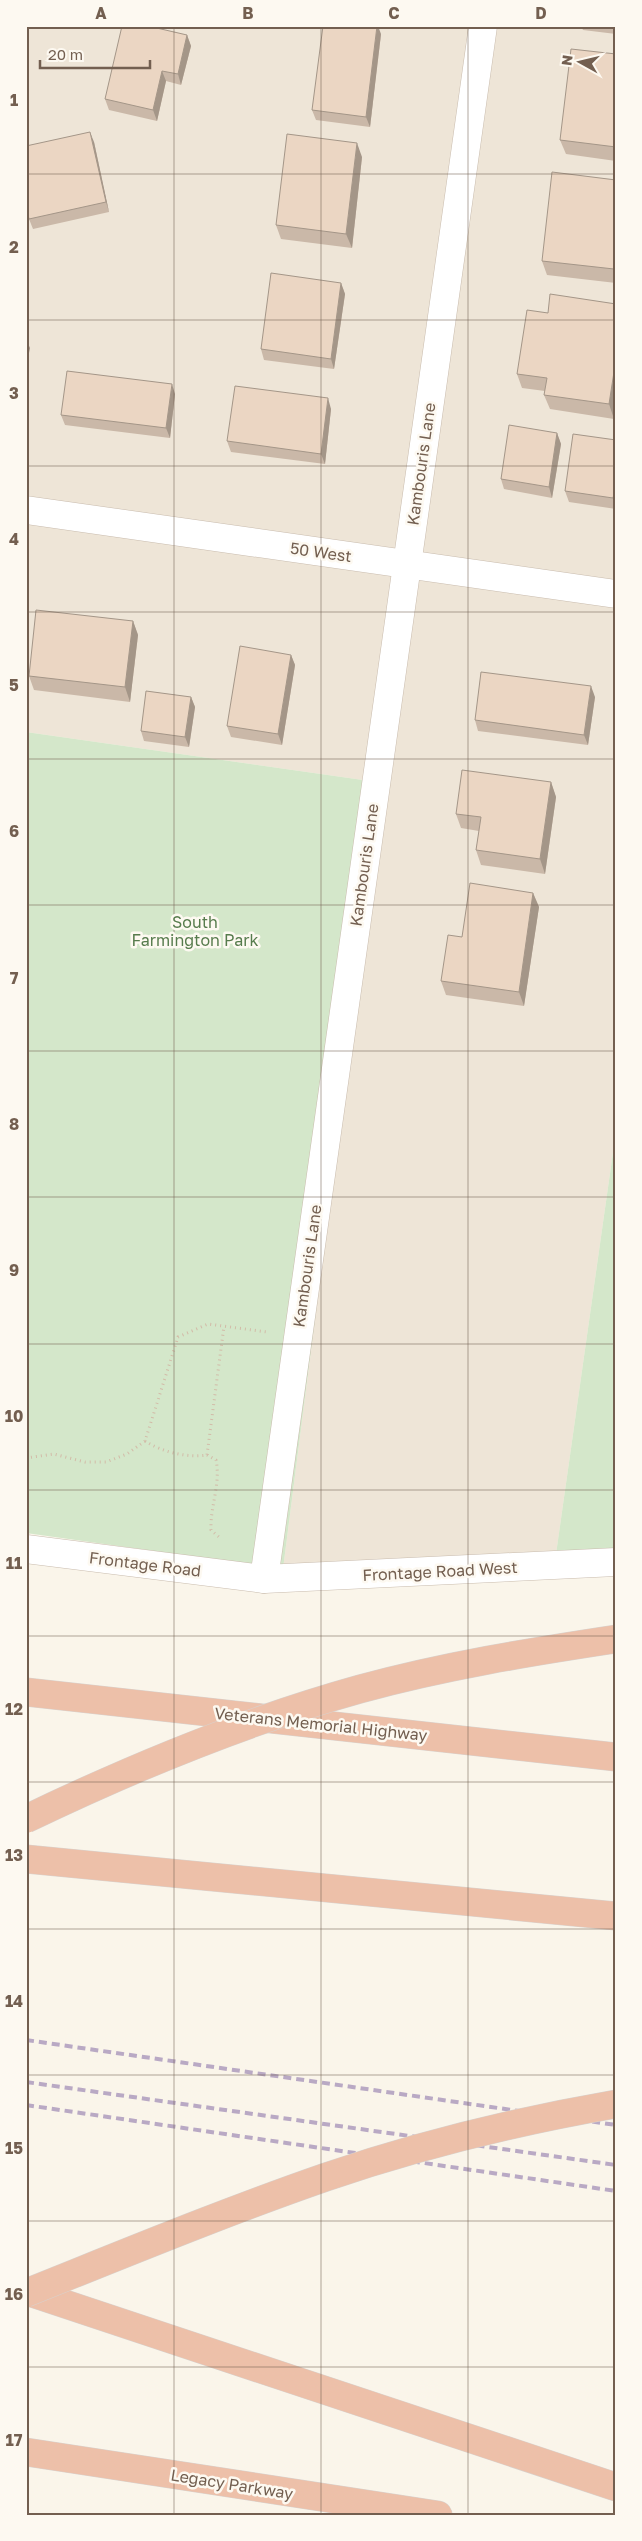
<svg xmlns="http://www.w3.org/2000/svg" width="642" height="2541" viewBox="0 0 642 2541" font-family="'Golos Text',sans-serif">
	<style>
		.residential { fill: #eee5d7 }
		.green { fill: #d4e7ca }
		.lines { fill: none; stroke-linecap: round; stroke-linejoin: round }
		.minor-casing { stroke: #c9bcae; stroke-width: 29 }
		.tertiary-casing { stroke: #c9bcae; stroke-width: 29 }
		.motorway-casing { stroke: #d8d2ce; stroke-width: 29 }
		.path { stroke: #d2bba8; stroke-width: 3; stroke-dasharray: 1 4; stroke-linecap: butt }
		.minor { stroke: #fff; stroke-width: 28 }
		.tertiary { stroke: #fff; stroke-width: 28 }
		.motorway { stroke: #edc0a9; stroke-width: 28 }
		.rail { stroke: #b9a9c4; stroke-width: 4; stroke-dasharray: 8 5; stroke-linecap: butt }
		.motorway-bridge-casing { stroke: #d8d2ce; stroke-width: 29; stroke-linecap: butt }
		.motorway-bridge { stroke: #edc0a9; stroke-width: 28 }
		.wall { fill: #cab8a8 }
		.shaded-wall { fill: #a49688 }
		.building { fill: #ebd6c3; stroke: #a49688 }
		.grid { fill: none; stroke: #735f50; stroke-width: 1; stroke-opacity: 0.55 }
		.labels { text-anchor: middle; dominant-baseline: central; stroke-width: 5; stroke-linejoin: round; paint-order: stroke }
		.street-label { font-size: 16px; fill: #735f50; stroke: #fdf9f1 }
		.park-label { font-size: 16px; fill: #577c4d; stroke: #fdf9f1 }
		.neatline { fill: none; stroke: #735f50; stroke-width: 2 }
		.grid-label { font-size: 16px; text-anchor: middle; font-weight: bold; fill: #735f50 }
	</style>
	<rect width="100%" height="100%" fill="#faf5ea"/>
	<polygon class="residential" points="26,26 616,26 616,1131 556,1554 283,1569 384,783 26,732"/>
	<g class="green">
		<polygon points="26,732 384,783 283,1569 26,1533"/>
		<polygon points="616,1131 616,1549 556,1554"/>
	</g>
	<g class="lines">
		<defs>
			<g id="minor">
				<polyline points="26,510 616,594"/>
				<polyline points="264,1579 483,26"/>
			</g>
			<polyline id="tertiary" points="26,1549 264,1579 616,1562"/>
			<g id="motorway">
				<polyline points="26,1692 616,1757"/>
				<polyline points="26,1859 616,1916"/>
				<polyline points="26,2291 616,2487"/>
				<polyline points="26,2452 438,2515"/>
			</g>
		</defs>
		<use href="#minor" class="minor-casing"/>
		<use href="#tertiary" class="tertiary-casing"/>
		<use href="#motorway" class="motorway-casing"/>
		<g class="path">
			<path d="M145,1441C162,1452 187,1458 207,1455L224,1326"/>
			<path d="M207,1455L216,1460C221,1484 210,1506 211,1530L219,1537"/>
			<polyline points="26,1458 54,1454 85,1462 106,1462 127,1454 145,1441 178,1337 208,1324 267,1332"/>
		</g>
		<use href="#minor" class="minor"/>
		<use href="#tertiary" class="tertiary"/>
		<use href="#motorway" class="motorway"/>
		<g class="rail">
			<polyline points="26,2040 616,2125"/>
			<polyline points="26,2082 616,2165"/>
			<polyline points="26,2105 616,2191"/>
		</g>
		<defs>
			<g id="motorway-bridge">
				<path d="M26,1819C134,1767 245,1721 360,1689C444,1666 530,1652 616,1639"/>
				<path d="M26,2293C126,2253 225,2212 326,2177C420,2145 518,2121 616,2104"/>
			</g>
		</defs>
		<use href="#motorway-bridge" class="motorway-bridge-casing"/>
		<use href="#motorway-bridge" class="motorway-bridge"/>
	</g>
	<g class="wall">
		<polygon points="581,26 616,26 616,34 583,30"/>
		<polygon points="381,34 370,127 316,120 312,110"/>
		<polygon points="187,35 191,46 181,85 166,81 157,121 109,110 105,99"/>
		<polygon points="616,54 616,161 566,154 560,140"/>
		<polygon points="94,142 109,212 33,229 29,219"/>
		<polygon points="362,157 352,248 281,239 276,225"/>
		<polygon points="616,180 616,283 547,275 542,261"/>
		<polygon points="341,283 345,294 334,369 264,360 261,349"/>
		<polygon points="616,304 614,419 550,409 544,395 545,391 522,388 517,374 548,313"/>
		<polygon points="175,394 170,438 65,425 61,415"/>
		<polygon points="331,409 325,464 231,452 227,441"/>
		<polygon points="557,433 561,444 552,498 504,489 501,479"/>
		<polygon points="616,440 616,509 569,502 565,491"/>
		<polygon points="133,621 138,635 130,702 34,690 29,676"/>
		<polygon points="291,655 295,665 282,745 231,737 227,726"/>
		<polygon points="191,697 195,707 189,747 144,741 141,731"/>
		<polygon points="595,697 588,745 478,731 475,720"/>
		<polygon points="551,782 556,797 545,874 481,865 476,850 479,831 461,828 456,814"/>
		<polygon points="533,893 539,907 524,1006 446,995 441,981"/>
	</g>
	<g class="shaded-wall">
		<polygon points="377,26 378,26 381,34 370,127 366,117"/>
		<polygon points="187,35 191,46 181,85 178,74"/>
		<polygon points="162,71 166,81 157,121 153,110"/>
		<polygon points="90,132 94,142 109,212 106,202"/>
		<polygon points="357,143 362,157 352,248 346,234"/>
		<polygon points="616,257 616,274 614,269"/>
		<polygon points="341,283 345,294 334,369 331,359"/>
		<polygon points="26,339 30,348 26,368"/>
		<polygon points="616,359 616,407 614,419 609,404"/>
		<polygon points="172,384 175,394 170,438 166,428"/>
		<polygon points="328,398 331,409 325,464 321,454"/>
		<polygon points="557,433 561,444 552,498 549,487"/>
		<polygon points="615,486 616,488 616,505 613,498"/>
		<polygon points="133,621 138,635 130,702 125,687"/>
		<polygon points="291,655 295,665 282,745 278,734"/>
		<polygon points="591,686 595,697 588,745 584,735"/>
		<polygon points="191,697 195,707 189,747 185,737"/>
		<polygon points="551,782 556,797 545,874 540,859"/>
		<polygon points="533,893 539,907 524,1006 519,992"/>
	</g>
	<g class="building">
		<polygon points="122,26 148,26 187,35 178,74 162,71 153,110 105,99"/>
		<polygon points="323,26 377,26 366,117 312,110"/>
		<polygon points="571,49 616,54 616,147 560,140"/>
		<polygon points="90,132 106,202 29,219 26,207 26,146"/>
		<polygon points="287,134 357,143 346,234 276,225"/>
		<polygon points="552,172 616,180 616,257 614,269 542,261"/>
		<polygon points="271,273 341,283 331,359 261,349"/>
		<polygon points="550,294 616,304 616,359 609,404 544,395 547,378 517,374 527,310 548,313"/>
		<polygon points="67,371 172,384 166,428 61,415"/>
		<polygon points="235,386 328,398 321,454 227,441"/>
		<polygon points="509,425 557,433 549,487 501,479"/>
		<polygon points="573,434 616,440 616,486 613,498 565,491"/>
		<polygon points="36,610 133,621 125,687 29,676"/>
		<polygon points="240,646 291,655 278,734 227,726"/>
		<polygon points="481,672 591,686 584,735 475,720"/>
		<polygon points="146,691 191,697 185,737 141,731"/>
		<polygon points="462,770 551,782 540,859 476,850 481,817 456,814"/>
		<polygon points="470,883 533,893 519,992 441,981 448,935 462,937"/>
	</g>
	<path class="grid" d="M174,26V2515M321,26V2515M468,26V2515M26,174H616M26,320H616M26,466H616M26,612H616M26,759H616M26,905H616M26,1051H616M26,1197H616M26,1344H616M26,1490H616M26,1636H616M26,1782H616M26,1929H616M26,2075H616M26,2221H616M26,2367H616"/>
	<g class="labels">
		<g class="street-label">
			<text transform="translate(421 464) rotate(-82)">Kambouris Lane</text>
			<text transform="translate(321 552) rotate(8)">50 West</text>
			<text transform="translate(364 865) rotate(-82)">Kambouris Lane</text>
			<text transform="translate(307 1266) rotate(-82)">Kambouris Lane</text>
			<text transform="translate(145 1564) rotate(7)">Frontage Road</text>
			<text transform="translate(440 1571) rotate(-3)">Frontage Road West</text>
			<text transform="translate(321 1724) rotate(6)">Veterans Memorial Highway</text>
			<text transform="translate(232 2484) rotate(9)">Legacy Parkway</text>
		</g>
		<g class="park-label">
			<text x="195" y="922">South<tspan x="195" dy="18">Farmington Park</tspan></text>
		</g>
	</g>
	<rect width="642" height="2541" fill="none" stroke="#fdf9f1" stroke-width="55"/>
	<g transform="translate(580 62) rotate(278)" stroke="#fdf9f1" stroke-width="4" paint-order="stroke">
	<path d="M0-4L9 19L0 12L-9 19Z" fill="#735f50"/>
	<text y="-8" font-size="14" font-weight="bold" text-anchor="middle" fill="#735f50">N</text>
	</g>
	<path d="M40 60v8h110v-8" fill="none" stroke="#735f50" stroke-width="2.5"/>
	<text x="48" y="60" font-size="15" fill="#735f50" stroke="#fdf9f1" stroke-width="4" paint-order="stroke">20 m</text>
	<rect x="28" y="28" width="586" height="2486" class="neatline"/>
	<g class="grid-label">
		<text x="101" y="19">A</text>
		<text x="248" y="19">B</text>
		<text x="394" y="19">C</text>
		<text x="541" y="19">D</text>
		<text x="14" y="106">1</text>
		<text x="14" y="253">2</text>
		<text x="14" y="399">3</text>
		<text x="14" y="545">4</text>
		<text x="14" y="691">5</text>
		<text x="14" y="837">6</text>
		<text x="14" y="984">7</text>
		<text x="14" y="1130">8</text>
		<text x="14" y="1276">9</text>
		<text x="14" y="1422">10</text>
		<text x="14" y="1569">11</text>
		<text x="14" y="1715">12</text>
		<text x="14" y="1861">13</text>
		<text x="14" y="2007">14</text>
		<text x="14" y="2154">15</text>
		<text x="14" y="2300">16</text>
		<text x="14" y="2446">17</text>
	</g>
</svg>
